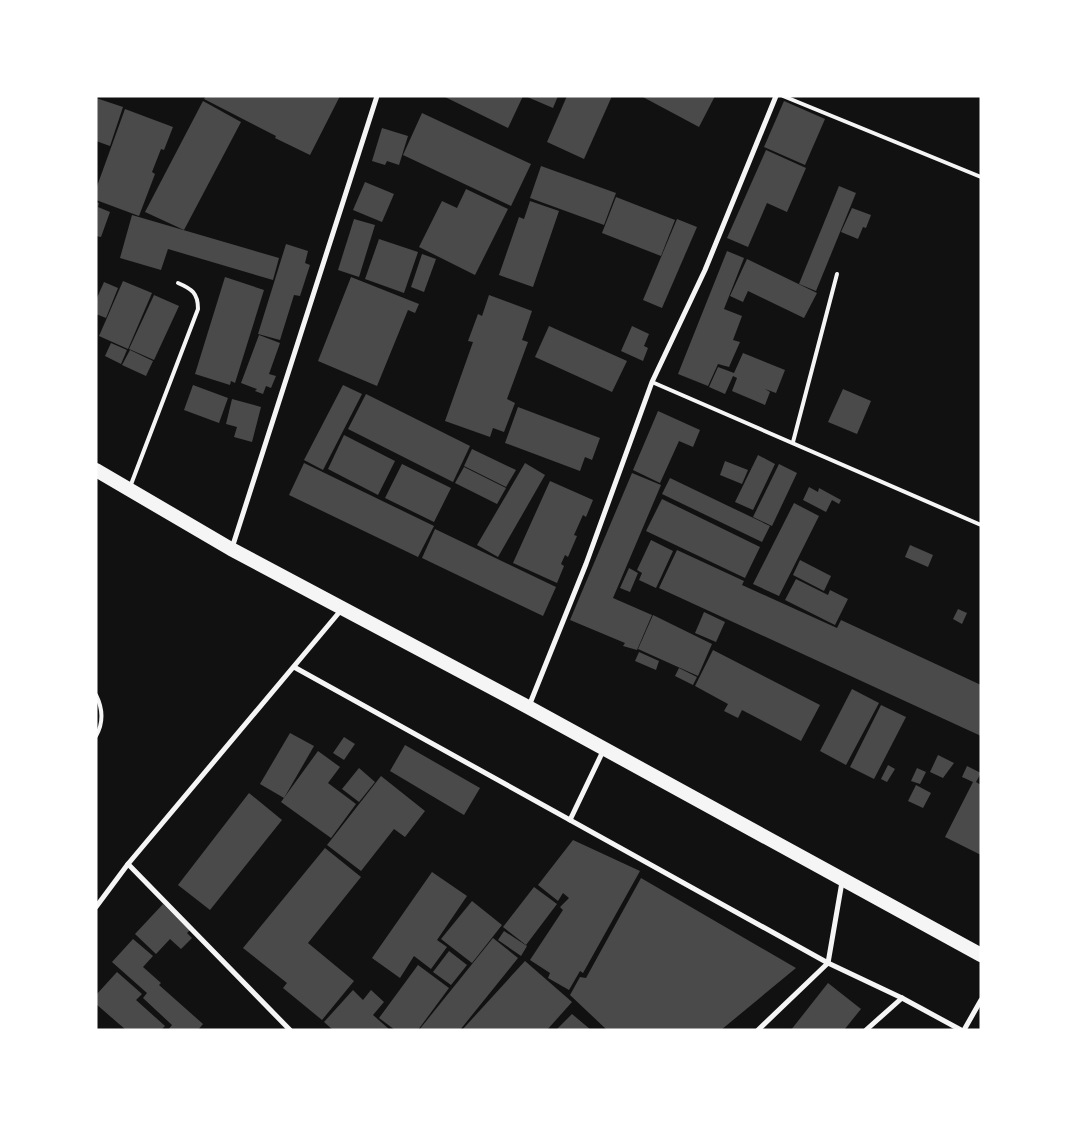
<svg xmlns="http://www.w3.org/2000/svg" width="1077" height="1126" viewBox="0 0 1077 1126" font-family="'Nunito Sans',sans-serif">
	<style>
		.building { fill: #4a4a4a }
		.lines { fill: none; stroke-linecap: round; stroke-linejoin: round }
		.service { stroke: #f5f5f5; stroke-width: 4 }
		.minor { stroke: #f5f5f5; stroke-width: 5 }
		.trunk { stroke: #f5f5f5; stroke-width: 14 }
	</style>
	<rect width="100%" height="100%" fill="#111"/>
	<g class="building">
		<polygon points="206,96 340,96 310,155 275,138 276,136 204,99"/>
		<polygon points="443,96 523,96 508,128"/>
		<polygon points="525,96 558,96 553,108"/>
		<polygon points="567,96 612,96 584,159 547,142"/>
		<polygon points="641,96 715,96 699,127"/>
		<polygon points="96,98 123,107 110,146 96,141"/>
		<polygon points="203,101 241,122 184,230 145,212"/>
		<polygon points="784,101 825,119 805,165 764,147"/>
		<polygon points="125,109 173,127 164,150 161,149 152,172 155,174 139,216 96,200 96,189"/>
		<polygon points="422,113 531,164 511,206 403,155"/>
		<polygon points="382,128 408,136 399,165 387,161 385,165 372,161"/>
		<polygon points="766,150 806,168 787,212 767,203 748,247 727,238"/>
		<polygon points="541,166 616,193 604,225 530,198"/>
		<polygon points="365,182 394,194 382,222 353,210"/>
		<polygon points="839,186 856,193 816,291 799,284"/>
		<polygon points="466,189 508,209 475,275 419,247 442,201 457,208"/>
		<polygon points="616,197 675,220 661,256 602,233"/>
		<polygon points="530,201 559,211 533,287 499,275 519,217 524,219"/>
		<polygon points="96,202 99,203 98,207 110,212 101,237 96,236"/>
		<polygon points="852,208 871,215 866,228 863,227 858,239 841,232"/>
		<polygon points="132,215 279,258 273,280 168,249 161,270 120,258"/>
		<polygon points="354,219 375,225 359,277 338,270"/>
		<polygon points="677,219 697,227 662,308 643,300"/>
		<polygon points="379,239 418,252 404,293 365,279"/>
		<polygon points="286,244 308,251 305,263 310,265 300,296 294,295 280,340 258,334"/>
		<polygon points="727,251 744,258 724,309 742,316 733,340 740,342 729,367 718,364 708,386 678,374"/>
		<polygon points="422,254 436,259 424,292 411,287"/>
		<polygon points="747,259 817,293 804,318 748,291 743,302 730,296"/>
		<polygon points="225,277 264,290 235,383 231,381 230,385 195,374"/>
		<polygon points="351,277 419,304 415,313 408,310 377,386 318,361"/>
		<polygon points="123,281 152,293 128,349 99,336"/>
		<polygon points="104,282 118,288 106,318 96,314 96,300"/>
		<polygon points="154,295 179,306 154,360 129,349"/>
		<polygon points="489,295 532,311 522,340 528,342 507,399 515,403 504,432 493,428 490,437 445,421 473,342 468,341 478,314 482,316"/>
		<polygon points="549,326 627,361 612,392 535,357"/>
		<polygon points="632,326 649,334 644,346 648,348 643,361 621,351"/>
		<polygon points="259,335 280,343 269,374 276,376 271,388 266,386 263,394 255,391 257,389 241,383"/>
		<polygon points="111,343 127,350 121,364 105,356"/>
		<polygon points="130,350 153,361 146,376 122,365"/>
		<polygon points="743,353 785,370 776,393 765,389 770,392 765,405 732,391 737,378 733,376 725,394 709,387 718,367 734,373"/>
		<polygon points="193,385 228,398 219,423 184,410"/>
		<polygon points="343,385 362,394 323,470 304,460"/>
		<polygon points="843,389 871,401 857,434 828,422"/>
		<polygon points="366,394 470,446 453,482 348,429"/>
		<polygon points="232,399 261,407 252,442 234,437 237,427 226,424"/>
		<polygon points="518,407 600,438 592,460 585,457 580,471 505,443"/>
		<polygon points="658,411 700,430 693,447 679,441 660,483 633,470"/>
		<polygon points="344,435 395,461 378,495 328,469"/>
		<polygon points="472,449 516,470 506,487 464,466"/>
		<polygon points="758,455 775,464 753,510 735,502"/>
		<polygon points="725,461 748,470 742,484 720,475"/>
		<polygon points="304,463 434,526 418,557 289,495"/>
		<polygon points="525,463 545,475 498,557 477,545"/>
		<polygon points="402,464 451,488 434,522 385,498"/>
		<polygon points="779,464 797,473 772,526 753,517"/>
		<polygon points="464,467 506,488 497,504 455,483"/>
		<polygon points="632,473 661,485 613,598 652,615 637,650 623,646 625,643 570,620"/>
		<polygon points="670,478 770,526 762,542 662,494"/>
		<polygon points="550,481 593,500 586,517 583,515 574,535 577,536 568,557 565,555 561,564 564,566 557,583 513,563"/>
		<polygon points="809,487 818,492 819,488 841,500 839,504 832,500 826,512 803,500"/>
		<polygon points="662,499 760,547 745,578 646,531"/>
		<polygon points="794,503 819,516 779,596 753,584"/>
		<polygon points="435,529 556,587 543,616 422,558"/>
		<polygon points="651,540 673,551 656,588 639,580 642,573 637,570"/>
		<polygon points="910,545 933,555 928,567 905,557"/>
		<polygon points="677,550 744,581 742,585 837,628 841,620 981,685 981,736 659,588"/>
		<polygon points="800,560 831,576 824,591 793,575"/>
		<polygon points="629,568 638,573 630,592 620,588"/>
		<polygon points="796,579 828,595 830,590 848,599 835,625 785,600"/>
		<polygon points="958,609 967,613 962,624 953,619"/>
		<polygon points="704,612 725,622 716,642 695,633"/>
		<polygon points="653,615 712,644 698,676 638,649"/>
		<polygon points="713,650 820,705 801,741 742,710 738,718 724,711 728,704 695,686"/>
		<polygon points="639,652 659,661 656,670 635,661"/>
		<polygon points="679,668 697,677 693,685 675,676"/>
		<polygon points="852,689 879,703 846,765 820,751"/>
		<polygon points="881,705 906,717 874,779 850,767"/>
		<polygon points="290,733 314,746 284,798 260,784"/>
		<polygon points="344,737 355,744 344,760 333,753"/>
		<polygon points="405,745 480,788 464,815 390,771"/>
		<polygon points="318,751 340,767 328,783 356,804 331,838 281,802"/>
		<polygon points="938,755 954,763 943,778 930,772"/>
		<polygon points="888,765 895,769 887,782 881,779"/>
		<polygon points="967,766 981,773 976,782 981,785 981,855 945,837 973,782 962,777"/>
		<polygon points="359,768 375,782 359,802 342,789"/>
		<polygon points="917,768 926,772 920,784 911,781"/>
		<polygon points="381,776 425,811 405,837 394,829 361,871 327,845"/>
		<polygon points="916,785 931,793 923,808 908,801"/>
		<polygon points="249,793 282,820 210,910 178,885"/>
		<polygon points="573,840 640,871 583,973 580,971 569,990 548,978 550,973 530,960 563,910 560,907 569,898 563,893 558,901 538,885"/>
		<polygon points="325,848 361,877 308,943 354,981 322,1020 283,988 287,983 243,948"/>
		<polygon points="432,872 467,896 437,940 447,947 431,969 414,956 400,978 372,958"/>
		<polygon points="641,878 796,968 721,1030 607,1030 570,995 580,977 586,978"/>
		<polygon points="534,887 557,904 526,945 503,927"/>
		<polygon points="472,901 502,925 472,963 441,939"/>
		<polygon points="163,904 190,930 187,933 192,938 181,949 170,939 156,954 135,934"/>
		<polygon points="504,931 527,946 521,956 498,940"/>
		<polygon points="493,938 518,958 460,1030 419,1030"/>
		<polygon points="133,939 153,956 143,967 161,983 159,985 203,1024 198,1030 168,1030 172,1025 143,998 147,993 112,962"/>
		<polygon points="449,951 467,965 451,985 433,972"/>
		<polygon points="525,961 572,1002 547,1030 462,1030"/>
		<polygon points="418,965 449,988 418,1030 395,1030 379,1018"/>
		<polygon points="117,972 142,994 136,1000 165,1026 161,1030 126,1030 96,1004 96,995"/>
		<polygon points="828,983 861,1009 844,1030 791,1030"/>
		<polygon points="353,990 363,1000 371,990 384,1002 373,1015 390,1030 333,1030 324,1022"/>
		<polygon points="572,1014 591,1030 556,1030"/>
	</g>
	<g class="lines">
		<g class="service">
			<polyline points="783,96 981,177"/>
			<polyline points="652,382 981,525"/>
			<polyline points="793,442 837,274"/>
			<path d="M130,487L198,309C198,293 192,289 178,283"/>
			<path d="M96,695C103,709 104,722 96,736"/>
		</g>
		<g class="minor">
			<polyline points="232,548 377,96"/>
			<polyline points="294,667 828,963 902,998 961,1030"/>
			<polyline points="529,706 586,564 652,382 705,270 776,96"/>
			<polyline points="570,820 604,749"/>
			<polyline points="128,864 290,1030"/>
			<polyline points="96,907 128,864 342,609"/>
			<polyline points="758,1030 828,963 842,882"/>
			<polyline points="866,1030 902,998"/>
			<polyline points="964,1030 981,1000"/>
		</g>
		<polyline class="trunk" points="96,470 231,549 528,707 981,955"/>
	</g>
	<rect width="1077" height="1126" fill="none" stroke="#ffffff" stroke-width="195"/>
</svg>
